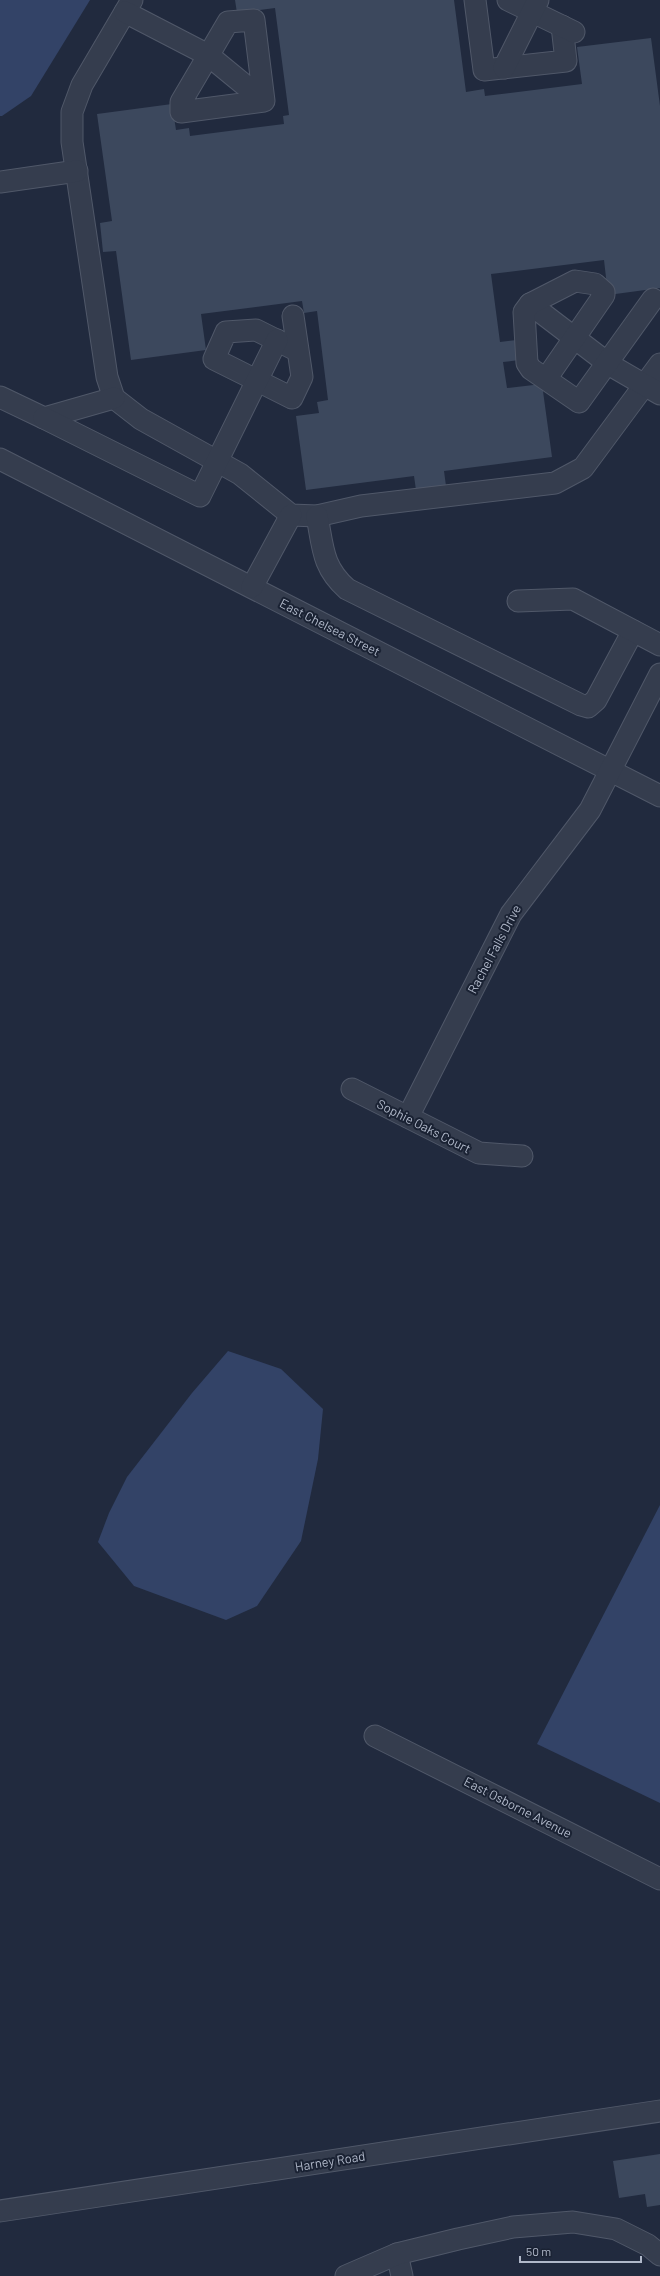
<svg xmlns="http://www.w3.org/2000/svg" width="660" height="2276" viewBox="0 0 660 2276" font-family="Barlow,sans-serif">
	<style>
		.water { fill: #334367 }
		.building { fill: #3c485d }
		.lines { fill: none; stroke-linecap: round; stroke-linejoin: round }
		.minor-casing { stroke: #505869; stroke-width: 23 }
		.minor { stroke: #353d4e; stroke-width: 21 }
		.labels { text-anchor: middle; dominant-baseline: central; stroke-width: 4; stroke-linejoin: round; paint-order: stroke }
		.street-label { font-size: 13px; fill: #b0b8c9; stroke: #1a2233 }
	</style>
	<rect width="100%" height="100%" fill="#212a3e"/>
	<g class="water">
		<polygon points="0,0 90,0 31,96 2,116 0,116"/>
		<polygon points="228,1351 281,1369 323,1409 318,1459 301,1541 257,1606 226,1620 134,1586 98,1542 109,1513 127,1477 192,1393"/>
		<polygon points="660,1505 660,1803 537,1744"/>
	</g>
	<g class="building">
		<polygon points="235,0 454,0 466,92 484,89 485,96 582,84 577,47 651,38 660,106 660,288 608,295 604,260 491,274 500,342 517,340 519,360 503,362 507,388 542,384 552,457 444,471 446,486 416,490 414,476 306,490 296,416 319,413 317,402 328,400 317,311 304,313 302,301 201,314 206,350 131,360 116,251 103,252 100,223 112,221 97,114 172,104 176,130 189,128 190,136 284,124 283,116 289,115 275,8 237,13"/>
		<polygon points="660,2154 660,2205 647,2207 645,2194 619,2198 613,2161"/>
	</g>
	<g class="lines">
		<defs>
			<g id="minor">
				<polyline points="132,0 82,85 72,112 72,142 107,377 114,398 141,419 240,474 291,515 317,516 361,506 555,483 583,468 660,364"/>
				<polyline points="475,0 484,70 566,61 562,26"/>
				<polyline points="508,0 574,32"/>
				<polyline points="125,12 208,55 264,101 181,112 181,102 228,22 254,20 264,101"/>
				<polyline points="504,68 538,0"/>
				<polyline points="0,182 77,171"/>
				<polyline points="530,304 610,365 660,394"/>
				<polyline points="293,316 302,377 292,398 214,359 226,332 256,330 298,351"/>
				<polyline points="546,379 604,295 604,292 595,284 575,281 530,304 524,312 527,363 531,369 579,402 653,299"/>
				<polyline points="0,397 44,418 114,398"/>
				<polyline points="44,418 200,496 277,340"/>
				<polyline points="0,459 660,796"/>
				<path d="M317,516C323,547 322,567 347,589L581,705L588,707L596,700L633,631"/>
				<polyline points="252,587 291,515"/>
				<polyline points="518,601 573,599 660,645"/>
				<polyline points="352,1089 479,1153 522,1156"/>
				<polyline points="408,1117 511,914 590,810 660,674"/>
				<polyline points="375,1736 660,1879"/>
				<polyline points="0,2211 660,2111"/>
				<polyline points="397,2254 402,2276"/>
				<polyline points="346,2276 397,2254 458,2239 513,2227 573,2222 616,2229 648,2245 660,2255"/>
			</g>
		</defs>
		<use href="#minor" class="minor-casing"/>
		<use href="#minor" class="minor"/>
	</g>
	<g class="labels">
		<g class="street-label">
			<text transform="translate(330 627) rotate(27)">East Chelsea Street</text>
			<text transform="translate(494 949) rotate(-62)">Rachel Falls Drive</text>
			<text transform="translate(424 1126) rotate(27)">Sophie Oaks Court</text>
			<text transform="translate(518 1807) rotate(27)">East Osborne Avenue</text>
			<text transform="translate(330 2161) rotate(-9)">Harney Road</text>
		</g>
	</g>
	<path d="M520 2256v6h121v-6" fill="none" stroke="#b0b8c9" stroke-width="2"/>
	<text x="526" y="2256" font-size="12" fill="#b0b8c9" stroke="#1a2233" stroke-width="3" paint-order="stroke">50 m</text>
</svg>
